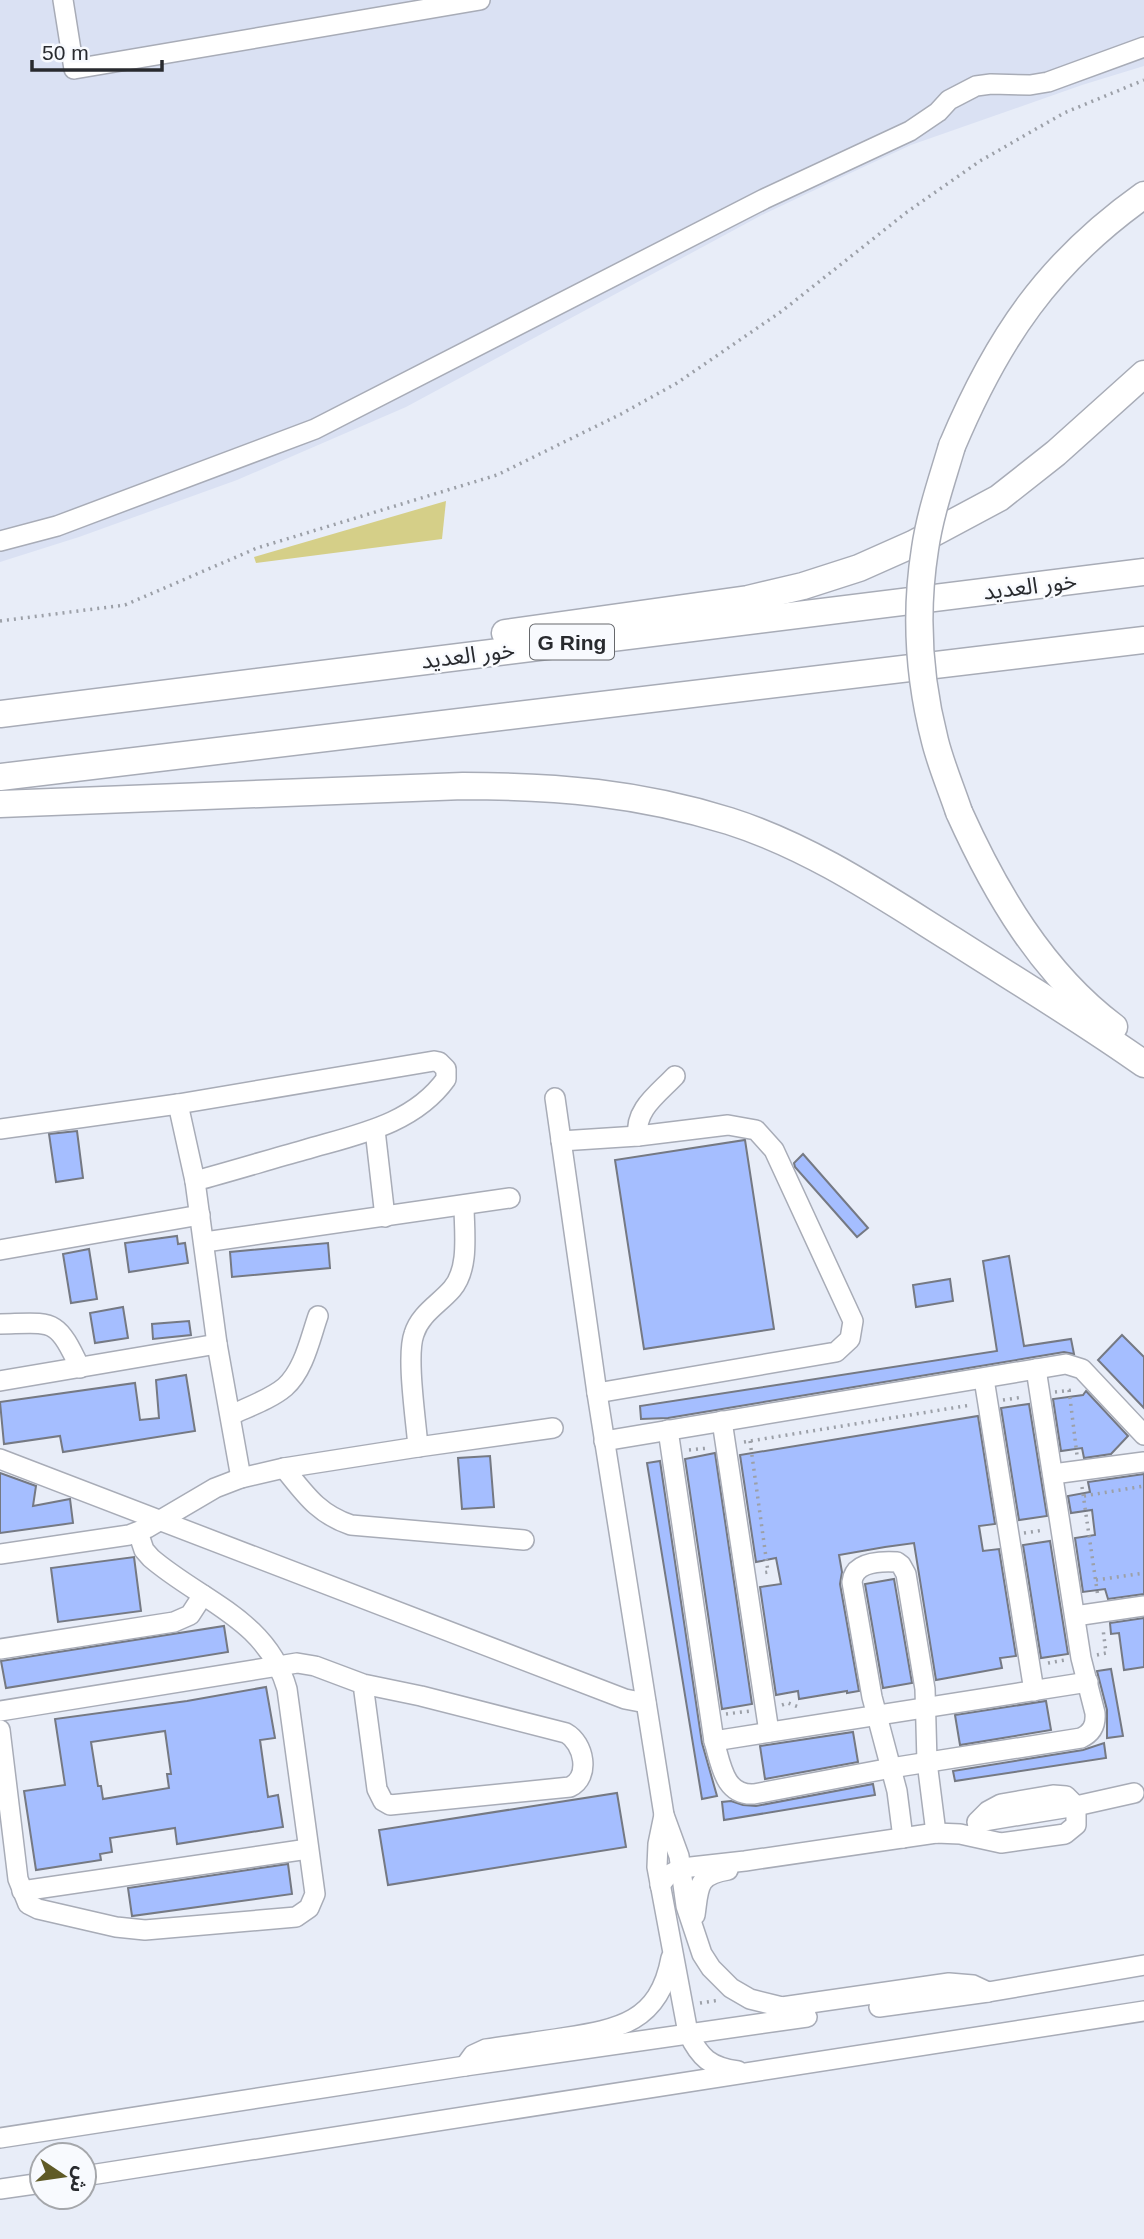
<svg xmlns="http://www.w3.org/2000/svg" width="1144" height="2239" viewBox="0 0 1144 2239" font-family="Arial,'Noto Sans Arabic',sans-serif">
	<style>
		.built { fill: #dae1f3 }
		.green { fill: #d5cf88 }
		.building { fill: #a5beff; stroke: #757983; stroke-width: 2; fill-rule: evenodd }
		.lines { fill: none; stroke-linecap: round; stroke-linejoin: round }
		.minor-casing { stroke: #a8acb7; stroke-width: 22 }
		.highway-casing { stroke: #a8acb7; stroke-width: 29 }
		.path { stroke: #9ca0a8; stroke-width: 3.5; stroke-dasharray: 2 5; stroke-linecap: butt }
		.minor { stroke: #fff; stroke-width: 19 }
		.highway { stroke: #fff; stroke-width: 26 }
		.highway-bridge-casing { stroke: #a8acb7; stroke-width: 29; stroke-linecap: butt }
		.highway-bridge { stroke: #fff; stroke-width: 26 }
		.labels { text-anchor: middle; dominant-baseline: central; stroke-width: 5; stroke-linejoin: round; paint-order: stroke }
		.shield { fill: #f8fafe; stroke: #66686c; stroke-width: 2 }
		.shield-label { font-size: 21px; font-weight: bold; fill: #282a2e }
		.street-label { font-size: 23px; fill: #282a2e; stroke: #f8fafe }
	</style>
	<rect width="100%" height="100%" fill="#e8edf8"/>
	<polygon class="built" points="0,0 1144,0 1144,66 1082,85 911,145 857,170 760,216 406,407 237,480 79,537 0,562"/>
	<polygon class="green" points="446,501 442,539 256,563 254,557"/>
	<g class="building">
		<polygon points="77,1131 83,1178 56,1182 49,1134"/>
		<polygon points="745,1140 774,1329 644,1349 615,1160"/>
		<polygon points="803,1154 868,1228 857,1237 795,1167 794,1163"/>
		<polygon points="177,1236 178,1244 185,1243 188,1263 129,1272 125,1243"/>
		<polygon points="328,1243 330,1268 232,1277 230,1252"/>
		<polygon points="89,1249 97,1299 71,1303 63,1254"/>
		<polygon points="1009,1256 1024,1346 1071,1339 1074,1354 1064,1352 668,1418 641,1419 640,1406 997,1351 983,1261"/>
		<polygon points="950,1279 953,1301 916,1307 913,1285"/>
		<polygon points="123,1307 128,1338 95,1343 90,1313"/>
		<polygon points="189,1321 191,1335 153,1339 152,1324"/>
		<polygon points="1122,1335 1144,1357 1144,1408 1098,1360"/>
		<polygon points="186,1375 195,1431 63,1452 60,1436 4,1444 0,1402 135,1383 140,1420 159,1418 156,1380"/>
		<polygon points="1086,1391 1128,1436 1111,1454 1084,1458 1082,1448 1061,1451 1053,1399 1083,1395"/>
		<polygon points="1029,1404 1047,1516 1019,1520 1001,1408"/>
		<polygon points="978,1416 995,1524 979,1526 983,1551 999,1549 1016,1656 1000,1658 1002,1668 936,1680 914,1543 885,1547 839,1555 842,1572 840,1584 859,1691 847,1693 847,1691 799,1699 798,1691 776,1695 760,1587 781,1584 776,1558 756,1562 740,1455"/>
		<polygon points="715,1453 752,1704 722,1709 685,1459"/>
		<polygon points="490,1456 494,1507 462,1509 458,1458"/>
		<polygon points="660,1461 702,1743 717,1796 702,1799 647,1463"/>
		<polygon points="0,1473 36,1486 33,1506 70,1499 73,1523 0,1533"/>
		<polygon points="1144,1474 1144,1594 1108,1599 1105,1589 1083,1592 1075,1538 1095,1535 1092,1510 1071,1513 1068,1496 1090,1492 1088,1482"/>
		<polygon points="1050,1541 1068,1654 1041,1658 1023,1545"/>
		<polygon points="134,1557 141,1611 58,1622 51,1568"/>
		<polygon points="894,1579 912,1683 883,1688 865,1584"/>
		<polygon points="1144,1618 1144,1667 1124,1670 1119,1633 1111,1634 1110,1623"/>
		<polygon points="224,1626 228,1652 6,1688 1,1661"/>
		<polygon points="1111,1669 1123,1736 1107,1738 1107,1710 1097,1671"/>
		<path d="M266,1687L275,1738L260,1740L268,1797L278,1795L283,1827L177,1844L175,1828L110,1838L112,1852L100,1854L101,1860L36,1870L24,1791L65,1785L55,1719L187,1701ZM165,1731L171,1774H167L169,1788L103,1799L101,1786H98L91,1742Z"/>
		<polygon points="1046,1701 1051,1730 960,1745 955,1715"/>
		<polygon points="853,1732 858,1762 765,1779 760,1746"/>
		<polygon points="1104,1743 1106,1758 955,1781 953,1771 1083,1750"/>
		<polygon points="873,1784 875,1795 724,1820 722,1802 731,1801 743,1805 756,1806"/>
		<polygon points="617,1793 626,1847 388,1885 379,1830"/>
		<polygon points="288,1864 292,1894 132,1916 128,1888"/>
	</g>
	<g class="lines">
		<defs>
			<g id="minor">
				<polyline points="63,0 74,69 480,0"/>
				<polyline points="0,541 57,526 315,429 764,199 910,131 938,112 949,100 976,86 991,84 1030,85 1048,82 1144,47"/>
				<polyline points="555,1098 597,1393 664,1815 679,1856 686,1906 702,1954 711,1968 731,1988 750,1999 782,2007 949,1983 973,1985 988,1992"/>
				<polyline points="178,1104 195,1181 217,1344 241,1478"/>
				<path d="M0,1129L178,1104L434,1061L439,1062L446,1069V1079C413,1125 355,1135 304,1150C268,1160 232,1171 195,1181"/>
				<polyline points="375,1130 385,1217"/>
				<path d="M638,1136C634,1110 658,1094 675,1076"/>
				<polyline points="561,1141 638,1136 728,1125 756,1130 774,1150 853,1321 850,1339 836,1352 597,1393"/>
				<polyline points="205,1242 510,1198"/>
				<polyline points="0,1250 200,1215"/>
				<path d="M0,1324C54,1323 56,1317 80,1368"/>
				<polyline points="984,1379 1034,1691"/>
				<polyline points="0,1381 217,1344"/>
				<path d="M231,1415C248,1407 271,1399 285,1387C304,1370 310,1339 318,1316"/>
				<polyline points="722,1421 769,1732"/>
				<path d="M668,1430L714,1741C721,1764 724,1796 754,1794L891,1768L1081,1738C1092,1733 1096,1725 1095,1713L1081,1658L1036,1369"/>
				<polyline points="604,1441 1066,1364 1082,1369 1144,1435"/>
				<path d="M418,1447C416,1420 406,1356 414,1334C420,1314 439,1304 452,1289C470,1268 464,1231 464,1205"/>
				<polyline points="0,1459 625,1699 646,1703"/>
				<path d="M284,1468C305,1494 318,1514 351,1525L524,1540"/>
				<polyline points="1053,1474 1144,1462"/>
				<polyline points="0,1554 129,1535 147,1528 215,1488 241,1478 284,1468 418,1447 553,1428"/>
				<polyline points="1075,1616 1144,1606"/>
				<polyline points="0,1649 174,1622 190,1615 203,1595"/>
				<path d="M0,1711L297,1663L315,1666L363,1684L421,1696L566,1733C584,1743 591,1777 570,1787L390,1805L383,1801L377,1789L363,1684"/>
				<path d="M0,1730L18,1879L28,1904L38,1909L116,1927L145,1930L296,1917L309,1908L315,1894L287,1689C267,1619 201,1601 151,1558L144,1550L138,1532"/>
				<polyline points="714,1741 1088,1682"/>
				<path d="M664,1815L658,1844L657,1867L688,2033C700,2058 710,2067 738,2071"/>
				<polyline points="978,1822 1076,1806 1134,1793"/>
				<path d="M903,1838L897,1791L872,1697L852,1582C854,1562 880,1561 897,1562L901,1565L906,1574L925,1689L927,1762L936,1833"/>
				<polyline points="660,1885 668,1875 682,1868 745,1861 936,1833 960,1834 1001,1843 1065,1834 1076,1825 1076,1806 1066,1796 1053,1795 1001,1804 988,1811 977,1822"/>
				<polyline points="22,1891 308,1849"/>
				<path d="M695,1915C699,1888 696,1875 728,1870"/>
				<polyline points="879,2007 988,1992 1144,1965"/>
				<path d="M465,2066L473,2055L486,2049C512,2045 537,2042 562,2038C618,2029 659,2023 671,1958"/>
				<polyline points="0,2138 465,2066 807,2017"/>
				<polyline points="84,2176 1144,2011"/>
				<polyline points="0,2189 42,2183"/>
			</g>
			<g id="highway">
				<path d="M952,446C997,339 1048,263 1144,195"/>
				<polyline points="505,633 748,599 803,586 859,568 913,544 999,498 1056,453 1144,374"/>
				<polyline points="0,714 1144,572"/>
				<polyline points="0,777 1144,640"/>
				<path d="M0,804L463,786C556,786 639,793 729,821C811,847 881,895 953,940C1017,981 1082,1020 1144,1064"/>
				<path d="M959,812C995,892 1042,973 1114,1027"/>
			</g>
		</defs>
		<use href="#minor" class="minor-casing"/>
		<use href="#highway" class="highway-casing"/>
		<g class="path">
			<polyline points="0,621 125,605 257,548 497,475 621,414 677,383 782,311 907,212 980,161 1064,113 1144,80"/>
			<polyline points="1069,1390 1077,1455"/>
			<polyline points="1055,1392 1072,1390"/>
			<polyline points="1003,1400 1023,1397"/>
			<polyline points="750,1441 768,1572 762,1573"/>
			<polyline points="744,1442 971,1405"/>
			<polyline points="689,1450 709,1448"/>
			<polyline points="1082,1487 1098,1597"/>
			<polyline points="1084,1496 1144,1486"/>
			<polyline points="1024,1533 1044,1530"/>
			<polyline points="1096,1580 1144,1573"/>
			<polyline points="1097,1655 1106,1653 1103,1629"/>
			<polyline points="1048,1663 1065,1660"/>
			<polyline points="782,1705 788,1703 801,1708"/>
			<polyline points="726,1714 750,1711"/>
			<polyline points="700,2003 720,2000"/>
		</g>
		<use href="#minor" class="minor"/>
		<use href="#highway" class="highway"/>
		<defs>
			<path id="highway-bridge" d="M952,446C942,480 930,514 925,549C915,612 919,679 935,741C941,765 951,788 959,812"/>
		</defs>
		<use href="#highway-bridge" class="highway-bridge-casing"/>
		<use href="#highway-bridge" class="highway-bridge"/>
	</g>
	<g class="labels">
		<rect class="shield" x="530" y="624.5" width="84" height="35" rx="5"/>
		<g class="shield-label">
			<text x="572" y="642">G Ring</text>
		</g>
		<g class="street-label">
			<text transform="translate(1030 586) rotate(-7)">خور العديد</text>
			<text transform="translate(468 655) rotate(-7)">خور العديد</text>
		</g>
	</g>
	<g transform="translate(63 2176) rotate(103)"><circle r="33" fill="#f8fafe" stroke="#a5a7ab" stroke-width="2"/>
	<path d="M0-5L12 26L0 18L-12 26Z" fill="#5f5a26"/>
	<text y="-10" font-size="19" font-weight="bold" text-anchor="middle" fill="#282a2e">ش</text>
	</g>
	<path d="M32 60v10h130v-10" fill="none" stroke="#282a2e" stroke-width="3.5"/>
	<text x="42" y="60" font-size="21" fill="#282a2e" stroke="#f8fafe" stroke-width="5" paint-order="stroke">50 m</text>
</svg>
